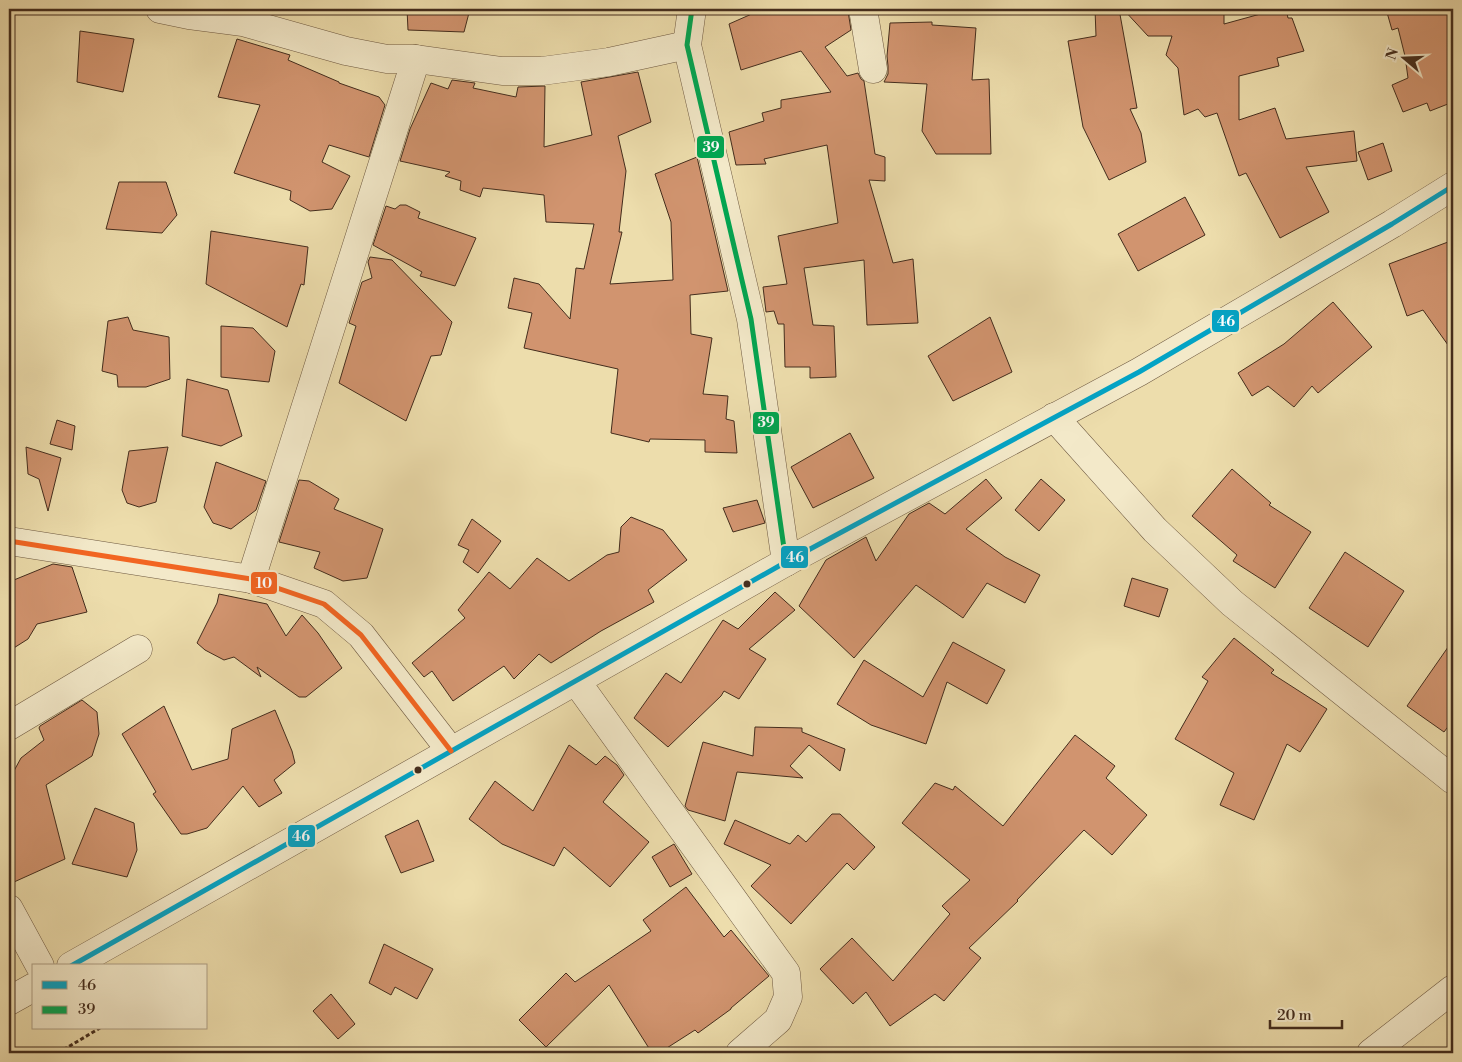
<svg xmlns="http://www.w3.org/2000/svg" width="1462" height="1062" viewBox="0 0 1462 1062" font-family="'Libre Bodoni',serif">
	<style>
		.building { fill: #d1946f; stroke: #442d1d }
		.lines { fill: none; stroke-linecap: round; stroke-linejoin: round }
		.minor-casing { stroke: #6e5941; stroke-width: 29 }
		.path { stroke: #442d1d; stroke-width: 3; stroke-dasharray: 4 2.5; stroke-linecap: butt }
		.minor { stroke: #f3e9c9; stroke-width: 28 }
		.bus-1-casing { stroke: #f3e9c9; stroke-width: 9 }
		.bus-2-casing { stroke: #f3e9c9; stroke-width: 9 }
		.bus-3-casing { stroke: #f3e9c9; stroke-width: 9 }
		.bus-1 { stroke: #03a3c5; stroke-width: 5 }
		.bus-2 { stroke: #00a651; stroke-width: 5 }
		.bus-3 { stroke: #f26522; stroke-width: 5 }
		.bus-dot { fill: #442d1d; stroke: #f3e9c9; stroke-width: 2 }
		.line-badge { stroke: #f3e9c9; stroke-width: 2 }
		.badge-label { font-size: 14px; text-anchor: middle; font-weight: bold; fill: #fff }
	</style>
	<rect width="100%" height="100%" fill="#edddac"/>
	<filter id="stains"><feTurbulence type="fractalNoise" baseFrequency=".004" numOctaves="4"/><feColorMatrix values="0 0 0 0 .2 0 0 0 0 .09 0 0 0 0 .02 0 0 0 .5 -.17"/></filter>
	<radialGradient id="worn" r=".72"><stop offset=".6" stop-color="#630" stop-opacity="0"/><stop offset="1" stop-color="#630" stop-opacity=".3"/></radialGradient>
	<g class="building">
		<polygon points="407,9 470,9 464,32 408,30"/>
		<polygon points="763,9 846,9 848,11 851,30 825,47 847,76 858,73 861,79 864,81 875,154 885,157 885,181 869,180 893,263 913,259 918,323 867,325 864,260 804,268 813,325 834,326 836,377 810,378 810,367 785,367 784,324 778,324 774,311 766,312 763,287 787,284 778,236 838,223 827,145 764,159 766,164 736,165 729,132 764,121 762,113 781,108 781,100 831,92 801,51 741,70 729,24"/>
		<polygon points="1095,9 1119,9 1137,108 1130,109 1141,133 1146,162 1109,180 1083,127 1068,41 1096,36"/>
		<polygon points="1123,9 1224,9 1224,24 1264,13 1263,9 1286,9 1288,18 1292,18 1304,51 1277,58 1279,66 1239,76 1239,120 1275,108 1286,139 1354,131 1357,161 1306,167 1329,212 1280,238 1246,173 1239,176 1217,113 1205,117 1198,109 1184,115 1178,68 1166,55 1172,36 1148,36"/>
		<polygon points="1386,9 1453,9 1453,102 1430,111 1427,103 1403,112 1392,85 1408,78 1405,56 1398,28 1392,30"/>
		<polygon points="932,22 932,25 976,28 972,80 989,79 991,154 936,154 922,131 927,84 884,82 888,74 888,66 887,56 890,23"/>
		<polygon points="80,31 134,39 123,92 77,82"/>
		<polygon points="237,39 290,55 288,60 339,82 339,83 379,97 385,105 369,157 329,145 322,162 350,176 332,209 310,211 290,200 291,191 234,173 260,105 218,97"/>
		<polygon points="638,72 651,122 618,136 626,171 619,232 622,232 610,284 673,280 671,222 655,174 697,157 728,291 690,295 691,334 712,338 703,394 728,396 726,419 734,421 737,453 705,452 705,440 650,439 649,442 611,433 618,369 524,348 532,313 508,308 514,278 539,284 570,319 576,268 584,269 594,224 546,222 544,195 483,188 480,197 460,190 461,181 445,176 450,172 400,161 410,129 431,83 448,89 452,80 475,83 473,88 516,97 518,87 545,86 544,147 592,135 581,82"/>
		<polygon points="1383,143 1392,171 1368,180 1358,152"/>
		<polygon points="119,182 166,182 177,215 162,233 106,229"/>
		<polygon points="1185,197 1205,235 1138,271 1118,234"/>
		<polygon points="400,205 406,205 420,212 418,218 476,238 455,286 420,276 422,272 373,245 386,206 395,209"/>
		<polygon points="211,231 308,247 304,285 301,284 287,327 206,284"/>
		<polygon points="1448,242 1453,256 1453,352 1423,310 1407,316 1389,264"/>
		<polygon points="370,257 392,260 452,322 441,355 431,356 406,421 339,383 356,326 349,323 362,282 372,278 368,262"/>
		<polygon points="1333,302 1372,347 1318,393 1312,386 1294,407 1268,386 1252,396 1238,373 1284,344"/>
		<polygon points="128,317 133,330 169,337 170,379 146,387 118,387 117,375 102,371 108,321"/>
		<polygon points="990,317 1012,372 953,401 928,356"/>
		<polygon points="221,326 253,328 275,351 269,382 221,377"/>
		<polygon points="187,379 228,390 242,436 221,446 182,436"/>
		<polygon points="57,420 75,426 72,450 50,444"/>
		<polygon points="850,433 874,478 813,508 791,467"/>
		<polygon points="26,447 61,458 48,511 39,479 28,474"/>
		<polygon points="168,447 156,502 139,507 127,503 122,490 129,451"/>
		<polygon points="216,462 266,481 256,510 231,529 213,523 204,507"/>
		<polygon points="1232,469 1271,503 1269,505 1311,532 1275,588 1233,561 1237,555 1192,516"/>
		<polygon points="986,479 1002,498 966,529 1005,557 1040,575 1025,603 987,583 963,618 916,585 854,658 799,606 826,560 866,537 876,561 909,514 929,503 945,514"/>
		<polygon points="1041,479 1065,500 1039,531 1015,510"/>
		<polygon points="299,480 309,481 339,499 334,509 383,529 367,578 343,581 314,568 320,552 279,542"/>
		<polygon points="757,500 765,523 733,532 723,508"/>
		<polygon points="631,517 663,530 687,560 648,590 654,602 601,631 551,663 539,654 514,679 504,666 453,701 432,671 424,677 412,663 465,618 458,610 489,572 510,589 537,558 569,581 607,555 619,552 621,527"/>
		<polygon points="472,519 501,541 478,573 463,562 469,550 458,545"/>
		<polygon points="1345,552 1404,591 1368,647 1309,608"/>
		<polygon points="53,564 72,567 87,612 37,624 28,639 9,651 9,582"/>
		<polygon points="1132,578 1168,589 1159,617 1124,606"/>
		<polygon points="775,592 795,610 749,649 766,659 739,699 724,691 721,696 668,747 634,718 666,673 681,683 723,620 738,629"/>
		<polygon points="219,594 267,604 286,636 302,615 318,633 342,668 306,697 299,697 257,667 261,677 234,657 224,660 205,650 197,643 217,603"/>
		<polygon points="1234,638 1274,670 1271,673 1327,709 1300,752 1287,744 1254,820 1220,805 1234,773 1175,739 1208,681 1202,677"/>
		<polygon points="1453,640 1453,720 1444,732 1407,706"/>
		<polygon points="953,642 1005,670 987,704 947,682 926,744 871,725 837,704 864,660 923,697"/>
		<polygon points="82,700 97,712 99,734 92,756 46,785 65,859 14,882 9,863 9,780 21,758 44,740 39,728 40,726"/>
		<polygon points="164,706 192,770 228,759 232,729 275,710 292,751 295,763 274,780 282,793 259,807 243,786 207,828 187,834 181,834 153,794 156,792 122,734"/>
		<polygon points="755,727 802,728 802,732 845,749 840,771 809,745 790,766 803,778 737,772 725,821 688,810 685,806 703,742 753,756"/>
		<polygon points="1075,735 1115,766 1106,778 1147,815 1112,855 1084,830 1017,900 1018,901 969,948 981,958 944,1001 935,994 890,1026 866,992 853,1004 820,969 852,938 893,981 950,914 942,906 970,880 902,823 935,783 953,790 955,786 1003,826"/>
		<polygon points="569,745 596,765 605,756 617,765 624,775 603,802 649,842 610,887 564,847 554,866 502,844 469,819 495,781 533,811"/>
		<polygon points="95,808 134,823 137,850 127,877 72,864"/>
		<polygon points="832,814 840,814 875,847 854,870 847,863 791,924 751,886 771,865 724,844 735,820 790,844 798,835 806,842"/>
		<polygon points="418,820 434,861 401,873 385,836"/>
		<polygon points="674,844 692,874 670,887 652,857"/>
		<polygon points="686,887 724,937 731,930 769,976 731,1008 731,1009 698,1033 695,1030 659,1053 652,1053 609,985 546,1047 519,1020 566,973 575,982 651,931 643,920"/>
		<polygon points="384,944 433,969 417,999 395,987 391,995 369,983"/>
		<polygon points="331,994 355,1024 338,1039 313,1011"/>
	</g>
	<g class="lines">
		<defs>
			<g id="minor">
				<polyline points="160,9 189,15 243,22 346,51 387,59 416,59 502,71 542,71 609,62 687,45"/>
				<polyline points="692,9 687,45 751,319 786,562"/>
				<polyline points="863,9 873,69"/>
				<polyline points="1054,417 1155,530 1232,603 1453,780"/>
				<polyline points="9,541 251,579 324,604 361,635 451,751"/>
				<polyline points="251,579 416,59"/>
				<polyline points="576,681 786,973 788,997 778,1020 740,1053"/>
				<polyline points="9,726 138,649"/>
				<polyline points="9,909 40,966"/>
				<polyline points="71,966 786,562 1139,372 1392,224 1453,186"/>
				<polyline points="9,1001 34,987"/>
				<polyline points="1371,1053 1453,989"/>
			</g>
		</defs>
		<use href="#minor" class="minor-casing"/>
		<polyline class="path" points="58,1053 100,1028"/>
		<use href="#minor" class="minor"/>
		<defs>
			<polyline id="bus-1" points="71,966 786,562 1139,372 1392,224 1453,186"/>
			<polyline id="bus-2" points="692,9 687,45 751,319 786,562"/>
			<polyline id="bus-3" points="9,541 251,579 324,604 361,635 451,751"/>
		</defs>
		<use href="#bus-1" class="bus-1-casing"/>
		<use href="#bus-2" class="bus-2-casing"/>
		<use href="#bus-3" class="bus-3-casing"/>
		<use href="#bus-1" class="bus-1"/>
		<use href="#bus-2" class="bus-2"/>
		<use href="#bus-3" class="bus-3"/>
	</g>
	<g class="bus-dot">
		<circle cx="747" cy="584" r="4.5"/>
		<circle cx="418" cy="770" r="4.5"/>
	</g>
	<g class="line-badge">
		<rect x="696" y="135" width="29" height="24" rx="5" fill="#00a651"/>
		<rect x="1211" y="309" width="29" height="24" rx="5" fill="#03a3c5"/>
		<rect x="752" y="411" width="28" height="24" rx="5" fill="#00a651"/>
		<rect x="780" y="545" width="29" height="24" rx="5" fill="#03a3c5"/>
		<rect x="250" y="571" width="28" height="24" rx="5" fill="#f26522"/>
		<rect x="287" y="824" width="29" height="24" rx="5" fill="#03a3c5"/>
	</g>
	<g class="badge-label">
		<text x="711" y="152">39</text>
		<text x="1226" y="326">46</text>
		<text x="766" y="427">39</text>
		<text x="795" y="562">46</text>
		<text x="264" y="588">10</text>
		<text x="301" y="841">46</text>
	</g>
	<rect width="1462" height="1062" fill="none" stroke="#edddac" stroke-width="30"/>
	<rect x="10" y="10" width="1442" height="1042" fill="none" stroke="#442d1d" stroke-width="2.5"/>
	<rect x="15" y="15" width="1432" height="1032" fill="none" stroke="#442d1d"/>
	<rect x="32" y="964" width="175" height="65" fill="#f3e9c9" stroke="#ad9e84"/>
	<rect x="42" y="981" width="25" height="8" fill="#03a3c5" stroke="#ad9e84"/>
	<text x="78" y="990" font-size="15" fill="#442d1d">46</text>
	<rect x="42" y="1006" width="25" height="8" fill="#00a651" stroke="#ad9e84"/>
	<text x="78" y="1014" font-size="15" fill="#442d1d">39</text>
	<g transform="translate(1404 58) rotate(289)" stroke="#f3e9c9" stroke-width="4" paint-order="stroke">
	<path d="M0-4L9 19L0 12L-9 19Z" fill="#442d1d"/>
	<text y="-8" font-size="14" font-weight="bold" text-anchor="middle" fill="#442d1d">N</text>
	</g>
	<path d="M1270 1020v8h72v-8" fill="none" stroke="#442d1d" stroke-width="2.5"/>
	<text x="1277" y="1020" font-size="15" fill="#442d1d" stroke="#f3e9c9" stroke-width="4" paint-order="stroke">20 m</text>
	<rect width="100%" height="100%" filter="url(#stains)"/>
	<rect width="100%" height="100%" fill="url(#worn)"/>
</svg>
